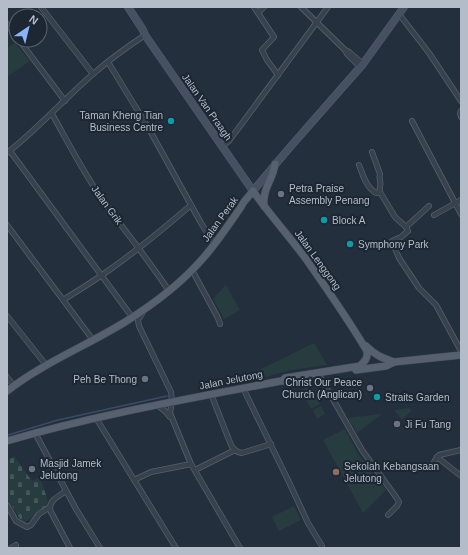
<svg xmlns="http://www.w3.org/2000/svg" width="468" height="555" viewBox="0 0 468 555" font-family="Helvetica,sans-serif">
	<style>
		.green { fill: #263c3f }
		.cemetery { fill: url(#cemetery-stones) }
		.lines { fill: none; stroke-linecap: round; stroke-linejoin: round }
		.stream { stroke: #394c67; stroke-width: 1.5 }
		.street-casing { stroke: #565f6c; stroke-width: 6 }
		.secondary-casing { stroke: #565f6c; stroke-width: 8 }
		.primary-casing { stroke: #414a57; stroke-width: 8 }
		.street { stroke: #38414e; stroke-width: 4.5 }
		.secondary { stroke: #465061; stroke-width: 7 }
		.primary { stroke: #56606e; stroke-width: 7 }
		.culture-dot { fill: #0f9aa8; stroke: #1d2633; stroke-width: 1.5 }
		.worship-dot { fill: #6b7280; stroke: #1d2633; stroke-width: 1.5 }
		.education-dot { fill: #8d6e63; stroke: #1d2633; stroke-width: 1.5 }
		.labels { text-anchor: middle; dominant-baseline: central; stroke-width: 4; stroke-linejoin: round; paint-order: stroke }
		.street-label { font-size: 10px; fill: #b4bcc9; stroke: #1d2633 }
		.poi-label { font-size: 10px; fill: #b4bcc9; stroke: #1d2633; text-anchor: start }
	</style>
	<defs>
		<pattern id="cemetery-stones" width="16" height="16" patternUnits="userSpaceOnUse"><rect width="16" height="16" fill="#263c3f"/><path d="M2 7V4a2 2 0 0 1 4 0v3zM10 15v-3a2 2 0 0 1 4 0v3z" fill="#435659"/></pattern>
	</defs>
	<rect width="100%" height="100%" fill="#242f3e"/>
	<g class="green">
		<polygon points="15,43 30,61 7,77 7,48"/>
		<polygon points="226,285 240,310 224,319 213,299"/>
		<polygon points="314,343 327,365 291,370 262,378 257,371"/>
		<polygon points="311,386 320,404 311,409 301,390"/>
		<polygon points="321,406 325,414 317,419 313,410"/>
		<polygon points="410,408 411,411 402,420 394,410"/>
		<polygon points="382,414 357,433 348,418"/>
		<polygon points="345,429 358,454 386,490 363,513 323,440"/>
		<polygon points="294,506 301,520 279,531 272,517"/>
	</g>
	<polygon class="cemetery" points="14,456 32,481 40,477 47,498 48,506 23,524 7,498 7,461"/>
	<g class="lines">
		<polyline class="stream" points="8,435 58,420 167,396"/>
		<defs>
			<g id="street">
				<polyline points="41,7 93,74"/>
				<polyline points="254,7 274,37 262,50 267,60 278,75"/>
				<polyline points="301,7 345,50 347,54 360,67"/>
				<polyline points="260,11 264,7"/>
				<polyline points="399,14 429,53 461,101"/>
				<polyline points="7,24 16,36"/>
				<polyline points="19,40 65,101"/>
				<polyline points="345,50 349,52 363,64"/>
				<polyline points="108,62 149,129 201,223 209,236 215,243"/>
				<polyline points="461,111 460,113 461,117"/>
				<path d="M52,114C68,142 83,172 102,199C124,230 148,259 169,291"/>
				<polyline points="412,121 461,214"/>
				<polyline points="222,146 229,141 328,7"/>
				<polyline points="10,151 132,317"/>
				<path d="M372,152L380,174C378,179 382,182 380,187C380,189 379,190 380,192"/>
				<path d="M7,153C38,129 64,99 93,74C109,60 127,47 145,35"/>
				<path d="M359,165C363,175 366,187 376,193L380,192L395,217L406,227"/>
				<polyline points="429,206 406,227 408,231 401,237 392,241 399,258 419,288 436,305 461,351"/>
				<polyline points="434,215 461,200"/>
				<polyline points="7,225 93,340"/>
				<polyline points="192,270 218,318 220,324"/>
				<path d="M63,300C76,292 89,284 102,275C133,254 162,230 191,205"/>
				<polyline points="143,312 138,320 139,326 171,392 172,401 170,413 186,452 191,464 240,548"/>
				<polyline points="7,316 46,365"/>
				<polyline points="319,375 362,450 396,497 399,502 397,506 388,515"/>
				<polyline points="7,377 14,386"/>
				<polyline points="243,388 288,480 308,523 322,546"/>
				<path d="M211,394L231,445C234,450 236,452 242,453L271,444"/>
				<polyline points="157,405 165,411 170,417"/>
				<polyline points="96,418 176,548"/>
				<polyline points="35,433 76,509 100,548"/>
				<polyline points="461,450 439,455 437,457 461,476"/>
				<polyline points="433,464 437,457"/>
				<polyline points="195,470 235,450"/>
				<polyline points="134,480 151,472 191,464"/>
				<path d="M66,491C59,496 49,500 50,510L70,548"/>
				<polyline points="7,505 16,521 27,527 31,525 39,514 50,507"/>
				<polyline points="11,548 16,545"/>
			</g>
			<polyline id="secondary" points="128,7 143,30 145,35 253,191 291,146 363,64 404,7"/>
			<g id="primary">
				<path d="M264,206C262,189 273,180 275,164"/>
				<path d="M366,346C375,355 382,358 394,362"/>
				<polyline points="356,370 386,366 394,362 461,355"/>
				<path d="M7,391C43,363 86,346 125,322C154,304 183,282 205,256C218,241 229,224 241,207L243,203L253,191C270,215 289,236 306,259C327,289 348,319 367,351C368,358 365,361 360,366L285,378L283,381"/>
				<path d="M7,441C99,414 193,398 286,380"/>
			</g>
		</defs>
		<use href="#street" class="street-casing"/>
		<use href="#secondary" class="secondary-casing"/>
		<use href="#primary" class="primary-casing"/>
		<use href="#street" class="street"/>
		<use href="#secondary" class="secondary"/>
		<use href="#primary" class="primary"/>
	</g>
	<g class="culture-dot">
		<circle cx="171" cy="121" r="4"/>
		<circle cx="324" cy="220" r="4"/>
		<circle cx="350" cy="244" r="4"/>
		<circle cx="377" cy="397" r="4"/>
	</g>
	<g class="worship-dot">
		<circle cx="281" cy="194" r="4"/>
		<circle cx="145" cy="379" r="4"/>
		<circle cx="370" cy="388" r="4"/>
		<circle cx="397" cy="424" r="4"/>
		<circle cx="32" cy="469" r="4"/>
	</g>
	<circle class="education-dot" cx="336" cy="472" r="4"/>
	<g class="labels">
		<g class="street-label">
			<text transform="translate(207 107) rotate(55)">Jalan Van Praagh</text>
			<text transform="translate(107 205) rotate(54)">Jalan Grik</text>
			<text transform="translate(220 219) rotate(-54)">Jalan Perak</text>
			<text transform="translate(318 260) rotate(54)">Jalan Lenggong</text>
			<text transform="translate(231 380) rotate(-11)">Jalan Jelutong</text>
		</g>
		<g class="poi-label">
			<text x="163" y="115" text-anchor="end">Taman Kheng Tian<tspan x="163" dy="12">Business Centre</tspan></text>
			<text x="289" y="188">Petra Praise<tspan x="289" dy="12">Assembly Penang</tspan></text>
			<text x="332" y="220">Block A</text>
			<text x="358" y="244">Symphony Park</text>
			<text x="137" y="379" text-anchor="end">Peh Be Thong</text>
			<text x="362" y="382" text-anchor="end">Christ Our Peace<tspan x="362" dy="12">Church (Anglican)</tspan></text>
			<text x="385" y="397">Straits Garden</text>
			<text x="405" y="424">Ji Fu Tang</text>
			<text x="40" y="463">Masjid Jamek<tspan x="40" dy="12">Jelutong</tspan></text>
			<text x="344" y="466">Sekolah Kebangsaan<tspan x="344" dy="12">Jelutong</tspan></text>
		</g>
	</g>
	<rect width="468" height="555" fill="none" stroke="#b4bcc9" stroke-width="16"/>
	<g transform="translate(28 28) rotate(35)"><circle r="19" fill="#1d2633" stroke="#59626f"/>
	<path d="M0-3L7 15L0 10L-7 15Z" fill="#8ab4f8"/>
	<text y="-6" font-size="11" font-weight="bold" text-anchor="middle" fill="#b4bcc9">N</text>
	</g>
</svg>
